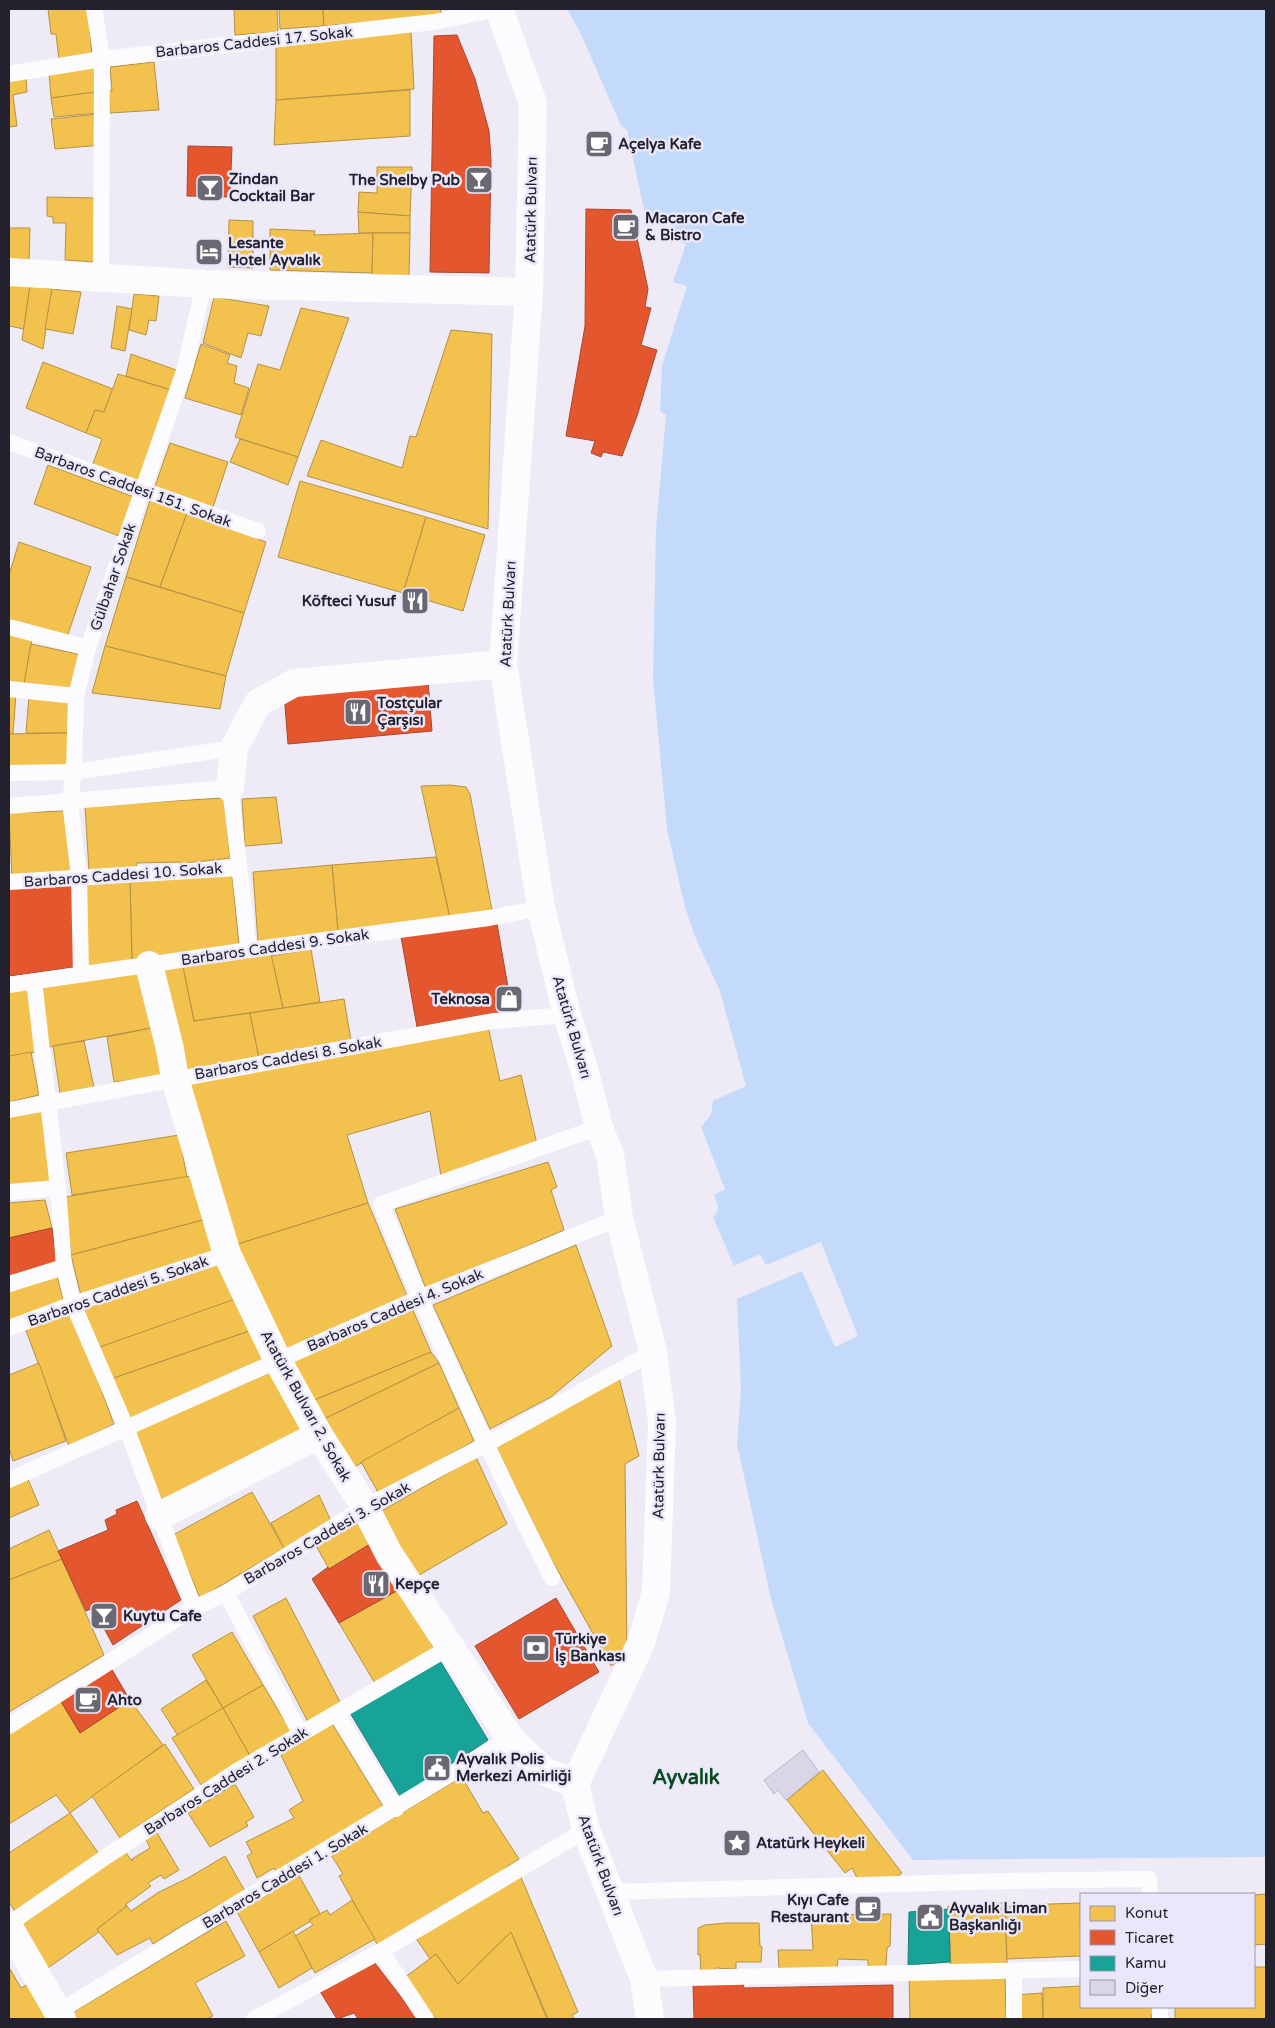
<svg xmlns="http://www.w3.org/2000/svg" width="1275" height="2028" viewBox="0 0 1275 2028" font-family="'Varela Round',sans-serif">
	<style>
		.water { fill: #c4dafa }
		.homes { fill: #f2c14e; stroke: #b49144 }
		.shops { fill: #e4572e; stroke: #aa472e }
		.public { fill: #17a398; stroke: #1b7c78 }
		.building { fill: #dad6e8; stroke: #bcbac5 }
		.lines { fill: none; stroke-linecap: round; stroke-linejoin: round }
		.lane { stroke: #fcfcfe; stroke-width: 16 }
		.street { stroke: #fcfcfe; stroke-width: 28 }
		.secondary { stroke: #fcfcfe; stroke-width: 28 }
		.primary { stroke: #fcfcfe; stroke-width: 28 }
		.labels { text-anchor: middle; dominant-baseline: central; stroke-width: 5; stroke-linejoin: round; paint-order: stroke }
		.street-label { font-size: 15px; fill: #23212d; stroke: #eae7fb }
		.poi-label { font-size: 15px; font-weight: bold; fill: #23212d; stroke: #eae7fb; text-anchor: start }
		.district-label { font-size: 20px; font-weight: bold; fill: #084c1e; stroke: #eae7fb }
	</style>
	<rect width="100%" height="100%" fill="#eeebf6"/>
	<path class="water" d="M567,9H1266V1857L913,1860L808,1723L771,1599L737,1444L741,1390L737,1299L802,1271L835,1347L858,1336L821,1242L766,1265L760,1254L734,1266L713,1217C721,1210 717,1203 714,1195L725,1189L701,1127L711,1115L713,1101L746,1086L720,991L696,939L685,907L667,829L653,679L656,529L666,415L660,411L662,366L687,286L673,282L686,244L673,240L675,226L646,219L627,130L621,126L581,34Z"/>
	<g class="homes">
		<polygon points="48,9 91,9 89,20 92,56 59,60 56,34 51,34"/>
		<polygon points="234,9 277,9 278,32 235,35"/>
		<polygon points="279,9 323,9 324,26 280,29"/>
		<polygon points="323,9 440,9 442,15 324,26"/>
		<polygon points="411,32 414,89 276,100 276,43"/>
		<polygon points="154,62 159,110 110,113 109,90 112,91 110,67"/>
		<polygon points="96,67 98,92 51,98 49,73"/>
		<polygon points="26,76 27,92 13,95 17,126 9,127 9,79"/>
		<polygon points="410,90 410,136 274,145 276,100"/>
		<polygon points="94,92 97,113 54,117 51,98"/>
		<polygon points="99,114 102,145 55,149 51,119"/>
		<polygon points="377,167 412,167 410,216 358,212 359,192 377,193"/>
		<polygon points="47,197 97,198 95,262 65,260 66,223 53,223 53,217 47,216"/>
		<polygon points="358,212 410,216 410,233 359,233"/>
		<polygon points="229,220 253,221 253,268 228,267"/>
		<polygon points="9,228 30,228 29,262 9,262"/>
		<polygon points="270,229 315,231 314,235 373,233 372,273 270,270"/>
		<polygon points="373,233 410,233 409,276 372,275"/>
		<polygon points="9,284 30,285 24,329 9,326"/>
		<polygon points="30,285 52,289 43,349 22,340"/>
		<polygon points="52,289 81,292 73,334 45,329"/>
		<polygon points="134,294 159,296 156,321 149,320 146,335 129,330"/>
		<polygon points="214,297 269,306 261,336 248,333 241,358 203,343"/>
		<polygon points="117,306 132,309 125,351 111,348"/>
		<polygon points="301,308 349,318 298,457 235,437 258,364 280,370"/>
		<polygon points="451,330 492,334 488,529 307,476 321,440 402,468 410,436 416,437"/>
		<polygon points="201,344 230,355 227,363 237,366 234,383 249,388 241,415 185,398"/>
		<polygon points="131,354 179,371 171,390 126,376"/>
		<polygon points="43,362 113,389 104,412 95,410 86,433 26,408"/>
		<polygon points="118,374 171,390 138,487 91,469 102,439 86,433 95,410 104,412"/>
		<polygon points="240,439 298,457 288,485 230,462"/>
		<polygon points="170,443 228,462 212,510 154,489"/>
		<polygon points="48,465 134,497 119,536 34,504"/>
		<polygon points="300,481 426,517 403,593 278,557"/>
		<polygon points="150,500 187,513 160,587 126,577"/>
		<polygon points="187,513 266,542 244,613 160,587"/>
		<polygon points="426,517 485,535 463,611 403,593"/>
		<polygon points="19,542 91,567 67,637 9,619 9,575"/>
		<polygon points="126,577 244,613 226,676 105,646"/>
		<polygon points="9,632 32,640 24,686 9,684"/>
		<polygon points="31,644 82,655 74,691 24,684"/>
		<polygon points="105,646 226,676 220,709 92,693"/>
		<polygon points="9,693 16,694 13,734 9,734"/>
		<polygon points="29,696 71,701 69,733 26,733"/>
		<polygon points="69,733 68,766 9,766 9,734"/>
		<polygon points="450,785 466,787 470,794 492,910 450,918 421,786"/>
		<polygon points="276,797 282,843 245,846 242,799"/>
		<polygon points="224,798 230,858 180,864 180,862 136,863 137,870 89,872 85,806"/>
		<polygon points="66,811 71,872 12,878 9,813"/>
		<polygon points="436,857 450,918 338,932 332,865"/>
		<polygon points="332,865 338,932 258,942 253,872"/>
		<polygon points="232,874 239,945 132,959 130,882"/>
		<polygon points="130,879 132,963 87,968 85,880"/>
		<polygon points="311,949 320,1002 283,1008 271,956"/>
		<polygon points="271,954 283,1008 194,1021 183,967"/>
		<polygon points="183,967 194,1021 250,1013 259,1058 179,1073 153,969"/>
		<polygon points="145,969 156,1027 49,1047 41,984"/>
		<polygon points="27,986 37,1052 9,1057 9,990"/>
		<polygon points="344,999 351,1040 259,1058 250,1013"/>
		<polygon points="488,1026 500,1081 521,1075 537,1144 441,1176 430,1111 347,1135 368,1203 235,1245 188,1084"/>
		<polygon points="156,1027 167,1076 114,1082 107,1037"/>
		<polygon points="84,1041 94,1087 60,1093 53,1046"/>
		<polygon points="31,1052 39,1095 9,1102 9,1056"/>
		<polygon points="43,1110 51,1184 9,1187 9,1117"/>
		<polygon points="179,1135 187,1177 72,1195 66,1153"/>
		<polygon points="548,1162 557,1187 551,1190 564,1230 426,1289 395,1209"/>
		<polygon points="190,1176 203,1220 71,1255 65,1197"/>
		<polygon points="45,1200 52,1228 9,1238 9,1203"/>
		<polygon points="368,1203 408,1298 285,1353 235,1245"/>
		<polygon points="203,1220 214,1253 81,1296 71,1255"/>
		<polygon points="576,1245 612,1346 551,1397 490,1429 433,1305"/>
		<polygon points="222,1259 241,1299 97,1348 81,1307"/>
		<polygon points="57,1276 64,1302 9,1322 9,1291"/>
		<polygon points="238,1298 252,1330 111,1379 97,1348"/>
		<polygon points="412,1308 431,1352 312,1401 291,1363"/>
		<polygon points="72,1313 114,1424 69,1446 25,1328"/>
		<polygon points="252,1330 266,1361 128,1419 111,1379"/>
		<polygon points="431,1352 439,1363 324,1419 312,1401"/>
		<polygon points="39,1363 66,1441 13,1461 9,1448 9,1375"/>
		<polygon points="439,1363 459,1408 349,1470 324,1419"/>
		<polygon points="274,1371 306,1430 163,1503 133,1432"/>
		<polygon points="619,1378 639,1456 625,1464 627,1656 611,1666 548,1553 495,1445"/>
		<polygon points="459,1408 474,1441 379,1494 361,1462"/>
		<polygon points="476,1457 507,1524 414,1578 378,1513"/>
		<polygon points="27,1477 39,1505 9,1518 9,1486"/>
		<polygon points="252,1492 284,1548 200,1598 173,1535"/>
		<polygon points="319,1495 331,1521 284,1548 271,1523"/>
		<polygon points="358,1517 373,1543 329,1569 314,1542"/>
		<polygon points="49,1530 62,1559 9,1580 9,1549"/>
		<polygon points="62,1559 104,1655 9,1712 9,1580"/>
		<polygon points="401,1589 435,1650 376,1685 339,1623"/>
		<polygon points="286,1598 341,1704 308,1722 253,1616"/>
		<polygon points="232,1632 263,1685 223,1708 192,1655"/>
		<polygon points="206,1680 223,1708 178,1736 161,1709"/>
		<polygon points="263,1685 291,1731 250,1756 223,1708"/>
		<polygon points="60,1700 80,1733 130,1700 163,1745 70,1813 56,1795 9,1824 9,1734"/>
		<polygon points="223,1708 250,1756 201,1785 172,1738"/>
		<polygon points="331,1722 384,1808 277,1873 274,1868 257,1878 247,1856 252,1853 246,1842 294,1818 289,1810 303,1801 280,1753"/>
		<polygon points="165,1744 194,1789 120,1838 92,1796"/>
		<polygon points="823,1770 902,1873 893,1880 857,1878 852,1868 845,1873 787,1800"/>
		<polygon points="462,1777 483,1813 488,1811 519,1859 505,1868 507,1873 378,1946 339,1876 343,1874 331,1855"/>
		<polygon points="235,1784 254,1817 246,1822 248,1826 210,1847 188,1813"/>
		<polygon points="70,1813 99,1854 17,1915 9,1902 9,1853"/>
		<polygon points="156,1831 179,1870 164,1879 161,1875 148,1883 151,1886 125,1905 127,1906 97,1929 99,1932 45,1970 15,1927 123,1849 132,1861 132,1859 150,1848 144,1836"/>
		<polygon points="225,1856 245,1891 183,1925 153,1944 150,1938 117,1955 99,1932 97,1929 127,1906 131,1911 159,1892 188,1878"/>
		<polygon points="297,1872 321,1915 259,1952 235,1908"/>
		<polygon points="520,1875 578,2012 572,2015 574,2019 548,2019 511,1932 458,1984 436,1954 430,1959 415,1937"/>
		<polygon points="1266,1894 1266,1944 1254,1945 1254,1895"/>
		<polygon points="352,1900 375,1939 315,1973 295,1936 313,1925 309,1920 327,1910 330,1915"/>
		<polygon points="1005,1903 1007,1963 951,1967 948,1906"/>
		<polygon points="1080,1903 1081,1956 1007,1959 1005,1907 1019,1905"/>
		<polygon points="891,1914 890,1946 887,1948 886,1967 868,1968 868,1960 838,1959 837,1968 779,1969 778,1950 813,1950 811,1915"/>
		<polygon points="226,1921 245,1956 195,1983 213,2016 206,2019 73,2019 70,2014"/>
		<polygon points="725,1923 759,1923 760,1946 762,1947 761,1962 736,1962 736,1969 715,1968 715,1976 701,1977 700,1954 698,1955 698,1928 705,1925"/>
		<polygon points="293,1931 312,1968 279,1988 259,1952"/>
		<polygon points="511,1932 547,2019 436,2019 404,1978 436,1954 458,1984"/>
		<polygon points="1254,1967 1266,1967 1266,2019 1175,2019 1175,2007 1254,2007"/>
		<polygon points="10,1969 21,1988 30,1983 49,2019 9,2019"/>
		<polygon points="1005,1975 1006,2019 910,2019 909,1977"/>
		<polygon points="1081,1986 1081,2007 1154,2007 1154,2014 1151,2015 1152,2019 1043,2019 1043,1988"/>
		<polygon points="1042,1993 1043,2019 1018,2019 1016,1995"/>
	</g>
	<g class="shops">
		<polygon points="457,35 475,79 489,131 491,160 489,273 430,272 434,36"/>
		<polygon points="188,146 232,147 230,197 187,196"/>
		<polygon points="586,209 631,210 648,289 645,307 651,308 641,345 657,350 637,416 622,456 603,452 601,457 591,453 595,441 566,436 585,326"/>
		<polygon points="428,681 432,731 288,744 284,693"/>
		<polygon points="72,884 76,967 9,976 9,889"/>
		<polygon points="497,924 512,1010 417,1027 401,937"/>
		<polygon points="52,1228 57,1262 9,1276 9,1238"/>
		<polygon points="137,1501 181,1600 113,1645 93,1608 86,1611 58,1551 108,1530 105,1520 117,1514 116,1510"/>
		<polygon points="370,1544 398,1590 339,1623 312,1579 328,1567 329,1569"/>
		<polygon points="556,1598 599,1672 519,1719 475,1646"/>
		<polygon points="111,1668 130,1700 80,1733 60,1700"/>
		<polygon points="371,1958 418,2019 358,2019 354,2013 337,2019 318,1988"/>
		<polygon points="743,1982 744,1988 893,1985 893,2019 694,2019 693,1985"/>
	</g>
	<g class="public">
		<polygon points="439,1659 488,1740 401,1798 349,1711"/>
		<polygon points="949,1909 950,1962 908,1965 909,1912"/>
	</g>
	<polygon class="building" points="803,1750 819,1772 786,1800 778,1790 774,1794 764,1780"/>
	<g class="lines">
		<g class="lane">
			<polyline points="94,9 102,59 101,277"/>
			<polyline points="9,74 102,59 434,22 499,9"/>
			<polyline points="9,442 258,531"/>
			<polyline points="9,627 88,648"/>
			<polyline points="9,689 76,696"/>
			<polyline points="9,773 74,772 234,748"/>
			<polyline points="9,806 230,788 249,950"/>
			<polyline points="9,882 238,868"/>
			<polyline points="81,974 79,877 70,801 74,772 76,696 88,648 185,368 204,284"/>
			<polyline points="34,981 58,1188 64,1267 73,1304 126,1427 194,1608"/>
			<polyline points="9,985 249,950 489,918 541,908"/>
			<polyline points="9,1110 493,1021 567,1015"/>
			<polyline points="9,1192 58,1188"/>
			<polyline points="9,1284 64,1267"/>
			<polyline points="9,1328 73,1304 227,1254"/>
			<polyline points="9,1480 419,1298 619,1218"/>
			<path d="M552,1578C490,1455 432,1332 381,1204L599,1127"/>
			<polyline points="226,1593 300,1733"/>
			<polyline points="337,1714 396,1809"/>
			<polyline points="9,1726 194,1608 226,1593 365,1507 485,1445 653,1352"/>
			<polyline points="611,1892 1007,1881 1149,1879 1150,1894"/>
			<polyline points="9,1924 107,1856 237,1771 450,1647"/>
			<polyline points="381,1951 426,2019"/>
			<polyline points="1014,1971 1014,2019"/>
			<polyline points="644,1979 1081,1969"/>
			<polyline points="1160,2007 1160,2019"/>
			<polyline points="58,2012 510,1738"/>
			<polyline points="254,2019 381,1951 586,1830"/>
		</g>
		<g class="street">
			<polyline points="230,788 234,748 258,703 294,683 503,664"/>
			<polyline points="149,965 170,1049 175,1079 227,1254 278,1361 319,1435 365,1507 389,1554 510,1738 544,1771 575,1784"/>
			<polyline points="159,1516 319,1435"/>
		</g>
		<g class="secondary">
			<polyline points="9,272 204,284 529,292"/>
			<polyline points="9,1927 62,2019"/>
		</g>
		<polyline class="primary" points="499,9 533,103 529,292 503,664 541,908 567,1015 583,1065 599,1127 610,1155 619,1218 653,1352 662,1423 656,1592 641,1643 575,1784 586,1830 644,1979 650,2019"/>
	</g>
	<defs>
		<symbol id="cafe-square" viewBox="-11 -11 22 22"><rect x="-9" y="-9" width="18" height="18" rx="4" fill="#6a6873" stroke="#eae7fb"/><path d="M-5.5-4.5H6V0H3Q3 3.5 0 3.5H-2.5Q-5.5 3.5-5.5 0ZM3-3.2v2h1.7v-2ZM-6 4.5H4V6H-6Z" fill="#fff"/></symbol>
		<symbol id="bar-square" viewBox="-11 -11 22 22"><rect x="-9" y="-9" width="18" height="18" rx="4" fill="#6a6873" stroke="#eae7fb"/><path d="M-6-5H6L.8 .8V4.5H3.5V6h-7V4.5H-.8V.8Z" fill="#fff"/></symbol>
		<symbol id="hotel-square" viewBox="-11 -11 22 22"><rect x="-9" y="-9" width="18" height="18" rx="4" fill="#6a6873" stroke="#eae7fb"/><path d="M-6-4.5h1.5V1H6V5H4.5V3h-9V5H-6ZM-4 0a1.8 1.8 0 1 1 3.6 0ZM.5 0V-2.5h3Q6-2.5 6 0Z" fill="#fff"/></symbol>
		<symbol id="restaurant-square" viewBox="-11 -11 22 22"><rect x="-9" y="-9" width="18" height="18" rx="4" fill="#6a6873" stroke="#eae7fb"/><path d="M-5-6h1v4h1v-4h1v4h1v-4h1v5L-1.5 .5V6h-2V.5L-5-1ZM5-6V6H3V1.5H1.5Q1.5-4 5-6Z" fill="#fff"/></symbol>
		<symbol id="shop-square" viewBox="-11 -11 22 22"><rect x="-9" y="-9" width="18" height="18" rx="4" fill="#6a6873" stroke="#eae7fb"/><path d="M-5-2.5h2.3a2.7 3.5 0 0 1 5.4 0H5L5.5 6h-11ZM-1.5-2.5h3a1.5 2.3 0 0 0-3 0Z" fill="#fff"/></symbol>
		<symbol id="bank-square" viewBox="-11 -11 22 22"><rect x="-9" y="-9" width="18" height="18" rx="4" fill="#6a6873" stroke="#eae7fb"/><path d="M-6-4H6V4H-6ZM0-2.3a2.3 2.3 0 1 0 0 4.6a2.3 2.3 0 1 0 0-4.6Z" fill="#fff"/></symbol>
		<symbol id="civic-square" viewBox="-11 -11 22 22"><rect x="-9" y="-9" width="18" height="18" rx="4" fill="#6a6873" stroke="#eae7fb"/><path d="M-.6-6.5H3V-4.5H.6V-3L4-1V1h2V6H-6V1h2V-1L-.6-3ZM-1.2 2.5V6h2.4V2.5Z" fill="#fff"/></symbol>
		<symbol id="sight-square" viewBox="-11 -11 22 22"><rect x="-9" y="-9" width="18" height="18" rx="4" fill="#6a6873" stroke="#eae7fb"/><path d="M0-6L1.8-2.2L6-1.7L2.9 1.2L3.7 5.4L0 3.3L-3.7 5.4L-2.9 1.2L-6-1.7L-1.8-2.2Z" fill="#fff"/></symbol>
	</defs>
	<g fill-rule="evenodd">
		<use href="#cafe-square" x="583" y="128" width="32" height="32"/>
		<use href="#bar-square" x="463" y="164" width="32" height="32"/>
		<use href="#bar-square" x="194" y="172" width="32" height="32"/>
		<use href="#cafe-square" x="610" y="211" width="32" height="32"/>
		<use href="#hotel-square" x="193" y="236" width="32" height="32"/>
		<use href="#restaurant-square" x="399" y="585" width="32" height="32"/>
		<use href="#restaurant-square" x="342" y="696" width="32" height="32"/>
		<use href="#shop-square" x="493" y="983" width="32" height="32"/>
		<use href="#restaurant-square" x="360" y="1568" width="32" height="32"/>
		<use href="#bar-square" x="88" y="1600" width="32" height="32"/>
		<use href="#bank-square" x="520" y="1632" width="32" height="32"/>
		<use href="#cafe-square" x="72" y="1684" width="32" height="32"/>
		<use href="#civic-square" x="421" y="1752" width="32" height="32"/>
		<use href="#sight-square" x="721" y="1827" width="32" height="32"/>
		<use href="#cafe-square" x="852" y="1893" width="32" height="32"/>
		<use href="#civic-square" x="914" y="1901" width="32" height="32"/>
	</g>
	<g class="labels">
		<g class="street-label">
			<text transform="translate(254 42) rotate(-6)">Barbaros Caddesi 17. Sokak</text>
			<text transform="translate(531 210) rotate(-89)">Atatürk Bulvarı</text>
			<text transform="translate(133 487) rotate(20)">Barbaros Caddesi 151. Sokak</text>
			<text transform="translate(113 577) rotate(-71)">Gülbahar Sokak</text>
			<text transform="translate(508 614) rotate(-87)">Atatürk Bulvarı</text>
			<text transform="translate(123 875) rotate(-4)">Barbaros Caddesi 10. Sokak</text>
			<text transform="translate(275 947) rotate(-8)">Barbaros Caddesi 9. Sokak</text>
			<text transform="translate(572 1027) rotate(74)">Atatürk Bulvarı</text>
			<text transform="translate(288 1058) rotate(-10)">Barbaros Caddesi 8. Sokak</text>
			<text transform="translate(118 1291) rotate(-19)">Barbaros Caddesi 5. Sokak</text>
			<text transform="translate(395 1310) rotate(-23)">Barbaros Caddesi 4. Sokak</text>
			<text transform="translate(306 1406) rotate(61)">Atatürk Bulvarı 2. Sokak</text>
			<text transform="translate(659 1466) rotate(-89)">Atatürk Bulvarı</text>
			<text transform="translate(327 1533) rotate(-30)">Barbaros Caddesi 3. Sokak</text>
			<text transform="translate(226 1781) rotate(-32)">Barbaros Caddesi 2. Sokak</text>
			<text transform="translate(601 1865) rotate(70)">Atatürk Bulvarı</text>
			<text transform="translate(285 1876) rotate(-31)">Barbaros Caddesi 1. Sokak</text>
		</g>
		<g class="poi-label">
			<text x="618" y="144">Açelya Kafe</text>
			<text x="229" y="179">Zindan<tspan x="229" dy="17">Cocktail Bar</tspan></text>
			<text x="460" y="180" text-anchor="end">The Shelby Pub</text>
			<text x="645" y="218">Macaron Cafe<tspan x="645" dy="17">&amp; Bistro</tspan></text>
			<text x="228" y="243">Lesante<tspan x="228" dy="17">Hotel Ayvalık</tspan></text>
			<text x="396" y="601" text-anchor="end">Köfteci Yusuf</text>
			<text x="377" y="703">Tostçular<tspan x="377" dy="17">Çarşısı</tspan></text>
			<text x="490" y="999" text-anchor="end">Teknosa</text>
			<text x="395" y="1584">Kepçe</text>
			<text x="123" y="1616">Kuytu Cafe</text>
			<text x="555" y="1639">Türkiye<tspan x="555" dy="17">İş Bankası</tspan></text>
			<text x="107" y="1700">Ahto</text>
			<text x="456" y="1759">Ayvalık Polis<tspan x="456" dy="17">Merkezi Amirliği</tspan></text>
			<text x="756" y="1843">Atatürk Heykeli</text>
			<text x="849" y="1900" text-anchor="end">Kıyı Cafe<tspan x="849" dy="17">Restaurant</tspan></text>
			<text x="949" y="1908">Ayvalık Liman<tspan x="949" dy="17">Başkanlığı</tspan></text>
		</g>
		<g class="district-label">
			<text x="686" y="1778">Ayvalık</text>
		</g>
	</g>
	<rect width="1275" height="2028" fill="none" stroke="#23212d" stroke-width="20"/>
	<rect x="1080" y="1893" width="175" height="115" fill="#eae7fb" stroke="#9a98a9"/>
	<rect x="1090" y="1906" width="25" height="15" fill="#f2c14e" stroke="#9a98a9"/>
	<text x="1125" y="1918" font-size="15" fill="#23212d">Konut</text>
	<rect x="1090" y="1930" width="25" height="15" fill="#e4572e" stroke="#9a98a9"/>
	<text x="1125" y="1943" font-size="15" fill="#23212d">Ticaret</text>
	<rect x="1090" y="1956" width="25" height="15" fill="#17a398" stroke="#9a98a9"/>
	<text x="1125" y="1968" font-size="15" fill="#23212d">Kamu</text>
	<rect x="1090" y="1980" width="25" height="15" fill="#dad6e8" stroke="#9a98a9"/>
	<text x="1125" y="1993" font-size="15" fill="#23212d">Diğer</text>
</svg>
